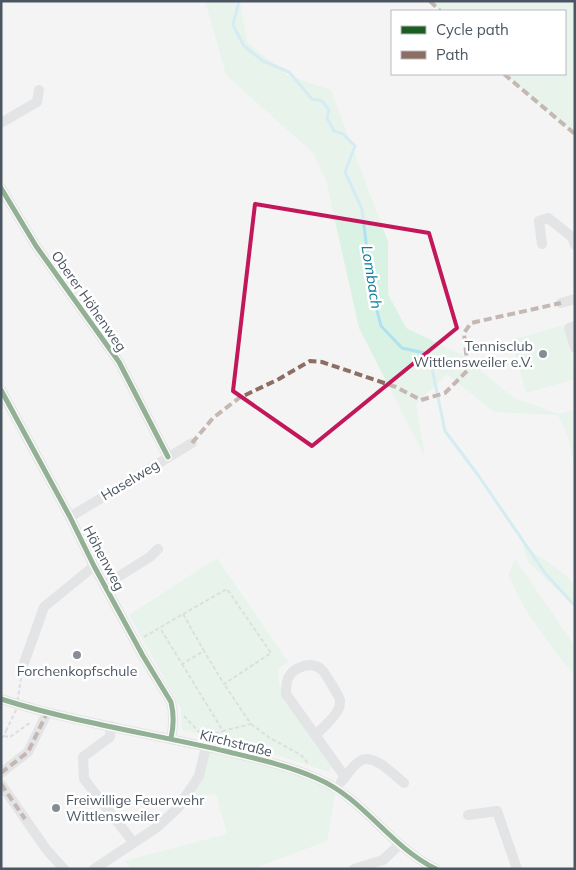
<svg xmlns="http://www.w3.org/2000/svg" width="576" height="870" viewBox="0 0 576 870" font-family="Mulish,sans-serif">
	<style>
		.green { fill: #d9f2e3 }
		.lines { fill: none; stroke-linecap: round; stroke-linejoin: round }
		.stream { stroke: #aee2f0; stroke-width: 3 }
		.path { stroke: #bcc7c4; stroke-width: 2; stroke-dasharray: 4 2.5; stroke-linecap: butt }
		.minor { stroke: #ced0d2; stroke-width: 10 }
		.path-bridge { stroke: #bcc7c4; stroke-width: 2; stroke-dasharray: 4 2.5; stroke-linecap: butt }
		.quiet { stroke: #8d6e63; stroke-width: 4; stroke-dasharray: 8 4; stroke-linecap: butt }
		.cycleway-casing { stroke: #fff; stroke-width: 8 }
		.cycleway { stroke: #1b5e20; stroke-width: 5 }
		.marked { fill: none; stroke: #c2185b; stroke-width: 4; stroke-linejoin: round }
		.poi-dot { fill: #868d94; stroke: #fff; stroke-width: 2 }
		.labels { text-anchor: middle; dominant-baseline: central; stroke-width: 5; stroke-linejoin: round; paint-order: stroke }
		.street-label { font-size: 14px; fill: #4a5661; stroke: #fff }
		.poi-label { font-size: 14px; fill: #4a5661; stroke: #fff; text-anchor: end }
		.water-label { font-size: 15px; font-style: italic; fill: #0c7c9b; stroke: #fff }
	</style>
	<rect width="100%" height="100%" fill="#f4f4f4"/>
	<g class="green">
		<polygon points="205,1 240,1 247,42 287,75 331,90 388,242 388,294 406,328 462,355 514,398 559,414 575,410 575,470 569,440 558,415 494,412 447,374 416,404 425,457 359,328 326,180 313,153 226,75"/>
		<polygon points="430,1 575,1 575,134 504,74 565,74 565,11 440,11"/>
		<polygon points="563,325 575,368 575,379 526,393 511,340"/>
		<polygon points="522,544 566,575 575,587 575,607 528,562"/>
		<polygon points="217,558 288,662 278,669 279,685 333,765 329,772 224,738 182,730 181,709 129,615"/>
		<polygon points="515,559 575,646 575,675 556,653 525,609 508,575"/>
		<polygon points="206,747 336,787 327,841 253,869 132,869 124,861 227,834 216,794 192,796"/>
	</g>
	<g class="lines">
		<polyline class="stream" points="239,1 233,25 244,46 263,61 289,72 312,99 322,101 329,110 327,118 334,131 343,134 355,146 345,172 362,209 372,291 381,326 402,348 429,354 445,431 478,475 545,573 575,606"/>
		<g class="path">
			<polyline points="183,614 227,589 271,653 224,684 204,651"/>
			<polyline points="144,637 183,614 204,651 182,664 160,628"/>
			<polyline points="182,664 223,731 251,724 224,684"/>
			<polyline points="184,716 202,735 214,734 223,731"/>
			<polyline points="251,724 270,738 301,755 308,763"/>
			<polyline points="4,736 10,737 31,722"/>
			<polyline points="1,738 4,736 6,731"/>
		</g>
		<g class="minor">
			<polyline points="1,123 37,102 39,90"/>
			<polyline points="1,188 36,246 119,362 168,457"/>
			<polyline points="542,244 539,221 548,218 572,237 575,245"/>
			<polyline points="561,303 575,299"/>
			<polyline points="575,326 569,328 575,348"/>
			<path d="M1,390L70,517L94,566L143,656L171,702C174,714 174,725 171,738"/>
			<polyline points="70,517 192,443"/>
			<polyline points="105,585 150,557 158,549"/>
			<polyline points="23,666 44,607 94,566"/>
			<path d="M1,699C76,723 154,734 229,752C258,759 289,766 316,778C364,798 389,846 436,869"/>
			<polyline points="111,726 110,737 83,757 84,779 133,842"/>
			<path d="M316,735C323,727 335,718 339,708C340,706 340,703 340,700C339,696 325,673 322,670C312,660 294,667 288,678C286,683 286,688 286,694L345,777"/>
			<polyline points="1,773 28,752 47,713"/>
			<path d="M341,782C347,775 353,765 360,761C373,752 394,775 404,783"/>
			<polyline points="1,784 46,849 64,869"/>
			<polyline points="468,815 497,811 517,869"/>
			<polyline points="94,869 156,828 178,808 199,776 206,747"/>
			<polyline points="354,869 383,860 399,845"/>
		</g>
		<polyline class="path-bridge" points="6,731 16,710 23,666"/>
		<g class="quiet">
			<polyline points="430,1 440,11"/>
			<polyline points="504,74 575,134"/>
			<polyline points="192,443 213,418 239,398 279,379 310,361 322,362 396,387 421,400 445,393 468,370 464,333 471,323 561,303"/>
			<polyline points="1,773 28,752 47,713"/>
			<polyline points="1,784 25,819"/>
		</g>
		<defs>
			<g id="cycleway">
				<polyline points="1,188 36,246 119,362 168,457"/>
				<path d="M1,390L70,517L94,566L143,656L171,702C174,714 174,725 171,738"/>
				<path d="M1,699C76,723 154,734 229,752C258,759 289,766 316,778C364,798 389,846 436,869"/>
			</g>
		</defs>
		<use href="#cycleway" class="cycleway-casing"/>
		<use href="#cycleway" class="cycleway"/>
	</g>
	<path d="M0 0H576V870H0ZM255,204L429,233L457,328L312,446L233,391Z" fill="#f4f4f4" fill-opacity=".55" fill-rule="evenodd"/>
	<path class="marked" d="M255,204L429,233L457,328L312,446L233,391Z"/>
	<g class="poi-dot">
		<circle cx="543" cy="354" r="5"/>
		<circle cx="77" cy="655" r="5"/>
		<circle cx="56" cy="808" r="5"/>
	</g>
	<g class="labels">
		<g class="street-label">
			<text transform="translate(89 301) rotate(55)">Oberer Höhenweg</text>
			<text transform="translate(130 480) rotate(-31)">Haselweg</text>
			<text transform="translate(104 558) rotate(62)">Höhenweg</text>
			<text transform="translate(236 743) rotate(14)">Kirchstraße</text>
		</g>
		<g class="poi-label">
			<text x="533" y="346">Tennisclub<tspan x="533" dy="16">Wittlensweiler e.V.</tspan></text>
			<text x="77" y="671" text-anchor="middle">Forchenkopfschule</text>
			<text x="66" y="800" text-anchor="start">Freiwillige Feuerwehr<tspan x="66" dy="16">Wittlensweiler</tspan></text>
		</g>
		<g class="water-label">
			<text transform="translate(372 277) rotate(81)">Lombach</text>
		</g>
	</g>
	<rect width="576" height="870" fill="none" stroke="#4a5661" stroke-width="5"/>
	<rect x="391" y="10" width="175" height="65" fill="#ffffff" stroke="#b7bbc0"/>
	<rect x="401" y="26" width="25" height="8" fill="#1b5e20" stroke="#b7bbc0"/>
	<text x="436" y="35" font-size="15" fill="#4a5661">Cycle path</text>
	<rect x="401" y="51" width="25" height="8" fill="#8d6e63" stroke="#b7bbc0"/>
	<text x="436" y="60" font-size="15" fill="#4a5661">Path</text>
</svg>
